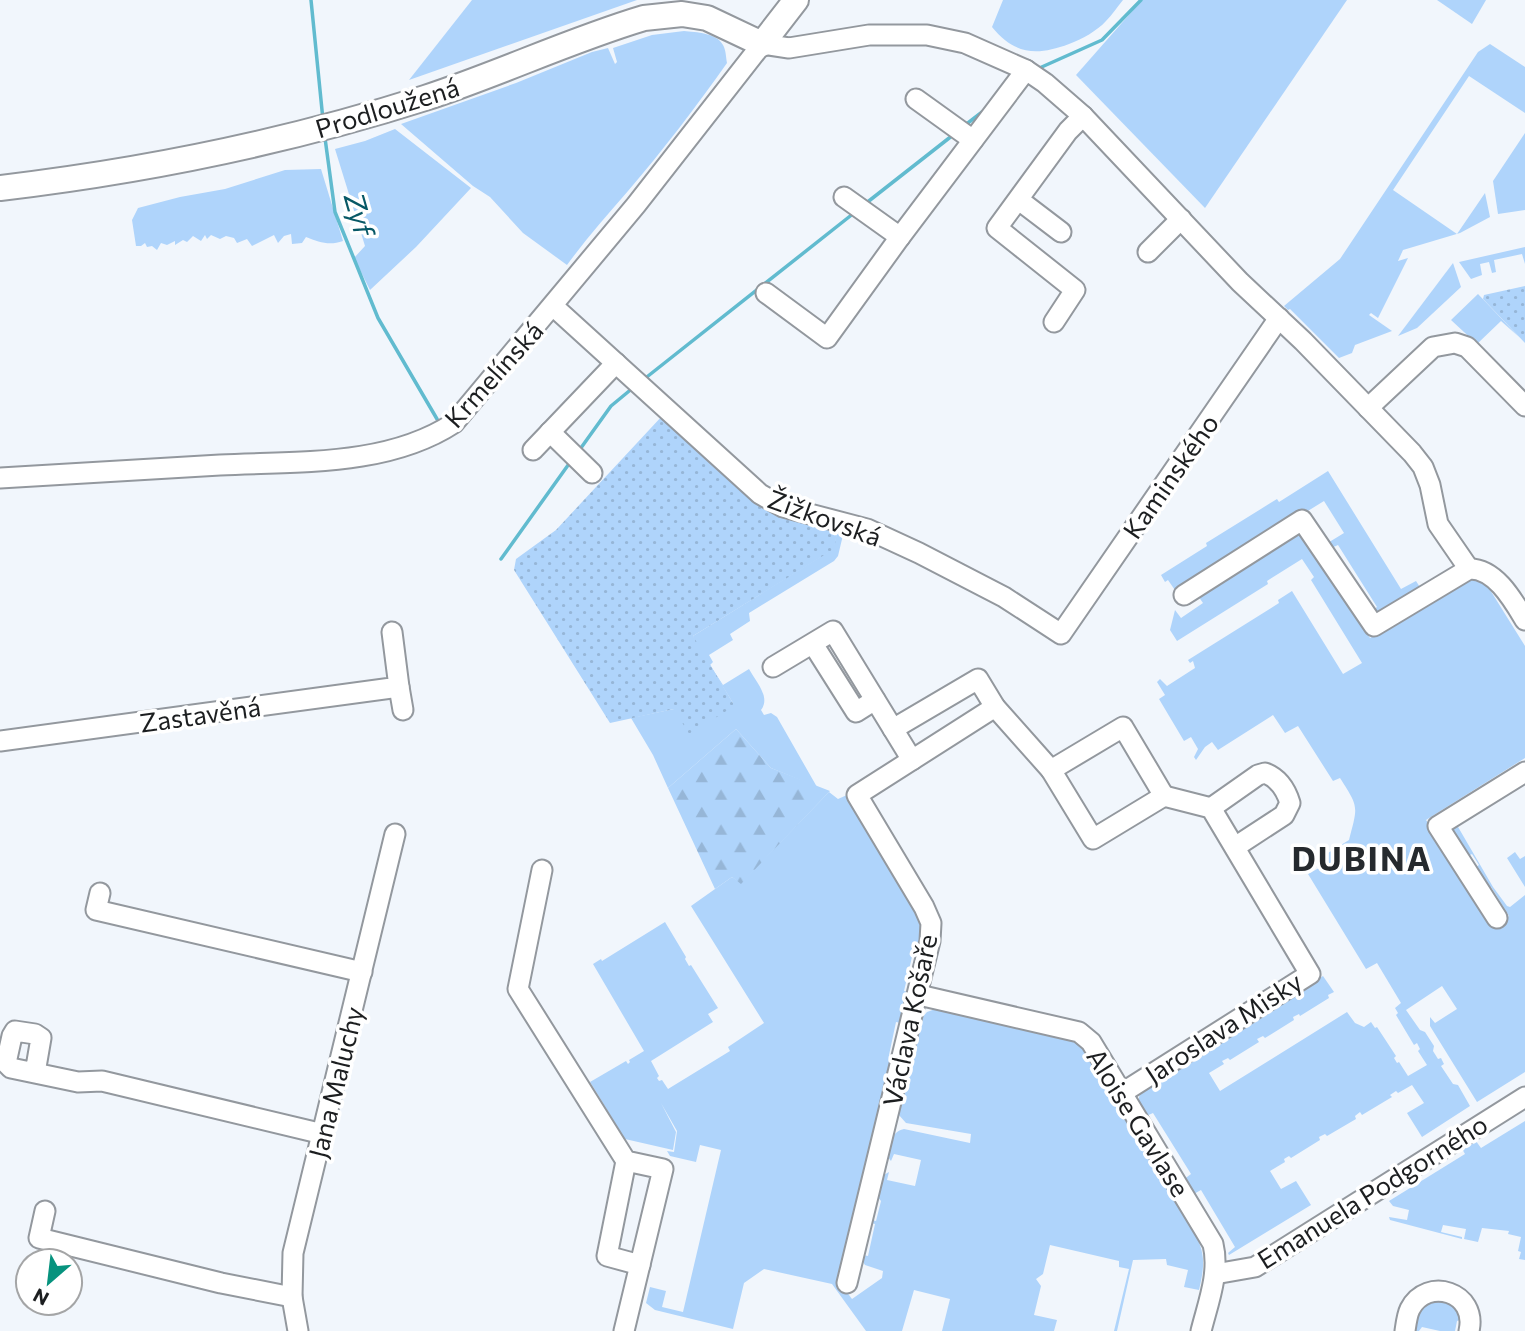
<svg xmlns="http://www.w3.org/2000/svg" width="1525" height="1331" viewBox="0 0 1525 1331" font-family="Commissioner,sans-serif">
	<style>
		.grass { fill: #afd4fb }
		.forest { fill: url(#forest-firs) }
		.park { fill: url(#park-dots) }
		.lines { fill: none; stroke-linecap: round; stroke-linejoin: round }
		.stream { stroke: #61bbcf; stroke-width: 3.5 }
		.minor-casing { stroke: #93989e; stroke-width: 23 }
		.major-casing { stroke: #93989e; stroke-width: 28 }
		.minor { stroke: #fff; stroke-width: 19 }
		.major { stroke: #fff; stroke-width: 24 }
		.labels { text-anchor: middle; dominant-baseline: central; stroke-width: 7; stroke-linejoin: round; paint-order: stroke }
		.street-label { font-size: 26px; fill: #1c1e20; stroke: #fff }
		.water-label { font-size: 28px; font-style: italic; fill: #075866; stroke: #fff }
		.district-label { font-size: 33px; font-weight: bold; letter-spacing: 2px; fill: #262a2e; stroke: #fff }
	</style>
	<defs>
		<pattern id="forest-firs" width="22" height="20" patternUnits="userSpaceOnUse" patternTransform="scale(1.75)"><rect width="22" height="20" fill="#afd4fb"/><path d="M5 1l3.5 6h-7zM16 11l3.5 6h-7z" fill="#96b6d7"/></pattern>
		<pattern id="park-dots" width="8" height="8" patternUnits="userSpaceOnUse" patternTransform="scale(1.75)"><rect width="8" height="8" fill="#afd4fb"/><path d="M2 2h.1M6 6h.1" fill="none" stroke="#96b6d7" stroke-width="1.8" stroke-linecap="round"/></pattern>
	</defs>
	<rect width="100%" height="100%" fill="#f1f6fc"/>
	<g class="grass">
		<polygon points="472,0 637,0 409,80"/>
		<path d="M1003,0H1123C1117,7 1112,15 1106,21C1097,31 1082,39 1069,44C1037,56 1015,55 992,27Z"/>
		<polygon points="1142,0 1347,0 1205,208 1076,75"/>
		<polygon points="1437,0 1486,0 1472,24"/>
		<path d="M684,31C696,32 717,33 723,45C726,50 726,58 727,63C696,107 663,150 628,191C607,215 586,239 567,265L523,233L490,197L473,186L401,124L516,83L592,52L608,48L615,64L617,62L613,48L652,35Z"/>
		<polygon points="1490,44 1525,67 1525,113 1469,76 1393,190 1457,234 1485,193 1490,217 1460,233 1403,250 1398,261 1408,258 1378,318 1371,313 1369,315 1392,331 1355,345 1352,353 1339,358 1290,309 1288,310 1284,306 1340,259 1478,52"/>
		<polygon points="395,129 471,188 416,247 370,290 354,258 365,246 335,149 365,141"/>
		<polygon points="1525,133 1525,210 1498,214 1493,181"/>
		<path d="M321,169L343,241C329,246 319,242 306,237L302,243L292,244L291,234L284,236L278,243L274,235L252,246L247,239L237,243L234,238L226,236L220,239L211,235L207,239L205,235L201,241L193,236L187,242L183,240L175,245V241L167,245L161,243L157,250L152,246L147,247L145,243L141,246H136L132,220L138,208L180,197L225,189L285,170Z"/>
		<polygon points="1525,247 1525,264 1522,254 1494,260 1496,272 1492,273 1489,262 1480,264 1482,275 1471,279 1459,262"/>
		<polygon points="1453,263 1461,287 1417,328 1398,336"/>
		<polygon points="1478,294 1519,337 1501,321 1477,344 1451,320"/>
		<polygon points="1328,471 1401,589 1416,581 1423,592 1382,616 1370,612 1377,607 1338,545 1329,549 1326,544 1344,533 1324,501 1256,543 1179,596 1168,580 1165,582 1161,575 1207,546 1206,543 1277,499 1279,502"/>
		<path d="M837,533L843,535L838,556L834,561L749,613L750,621L730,634L733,640L709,655L713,662L710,665L723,685L749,669C756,682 771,697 761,710L764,715L771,713L777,717L817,787L771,768L736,729L668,788L653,755L631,718L674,709L733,707V703L694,640L693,636L833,549Z"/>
		<path d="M1297,534L1302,535L1312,544L1370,638L1467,579L1482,577L1525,646V758L1426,820L1432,829L1429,831L1491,928L1509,916L1491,887L1484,890L1472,870L1479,865L1472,854L1464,858L1449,832L1454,820L1493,887L1507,906L1510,907L1525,895V1072L1477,1102L1430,1026V1017L1435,1023L1457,1009L1442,986L1406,1010L1420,1030L1425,1032L1434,1046L1433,1051L1438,1059L1441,1058L1444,1064L1441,1066L1453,1084L1458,1085L1470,1106L1422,1137L1407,1113L1424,1103L1412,1085L1398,1093L1396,1091L1390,1095L1392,1097L1362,1115L1360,1112L1355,1116L1356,1119L1327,1136L1325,1134L1319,1137L1320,1140L1291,1158L1289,1156L1284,1159L1285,1162L1270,1171L1281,1189L1296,1181L1311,1205L1229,1255L1228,1253L1235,1247L1201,1190L1192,1195L1183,1180L1191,1174L1153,1113L1144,1117C1138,1104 1135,1098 1146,1086L1323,976L1334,992L1328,995L1329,998L1300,1016L1299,1014L1293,1017L1294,1020L1265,1038L1263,1036L1257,1039L1259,1042L1230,1060L1228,1058L1222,1061L1224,1064L1209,1073L1220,1091L1347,1012L1355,1023L1364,1027L1371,1022L1375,1028L1377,1027L1396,1056L1394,1058L1397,1063L1399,1062L1408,1076L1427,1065L1418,1051L1420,1049L1417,1043L1414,1045L1396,1015L1398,1013L1395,1008L1401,1003L1377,963L1366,969L1308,874L1319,868L1322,857L1317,849L1322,846L1328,853L1349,840C1358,805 1359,808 1340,778L1333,781L1298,726L1285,733L1273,715L1218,750L1212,742L1205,747L1196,760L1194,757L1198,749L1191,737L1184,741L1159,699L1165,695L1157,682L1160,679L1167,686L1195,668L1193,661L1190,663L1188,660L1279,603L1278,600L1292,591L1343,674L1362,663L1311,580L1314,577L1302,559L1267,581L1268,584L1177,641L1170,630L1175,610L1181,618L1203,603L1196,593Z"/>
		<path d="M829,792L838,799L847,795L916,905L921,914L924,946L915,944L904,991L914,993L906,1024L896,1022L889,1055L898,1057L883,1094L888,1096L858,1195L841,1268L846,1291L852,1299L882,1278L883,1271L865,1265L863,1262V1255L868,1256L875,1224L871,1223L872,1220L876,1221L881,1201L877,1196L882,1176L889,1172L887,1180L915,1186L921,1160L894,1154L891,1161C882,1152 891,1131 904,1129L970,1143L971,1134L906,1123L898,1114L920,1020L927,1012L938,1008L1069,1038L1088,1051L1192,1221L1189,1223C1205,1250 1206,1260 1199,1290L1184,1287L1188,1270L1167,1265L1166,1259L1133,1260L1117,1331H1114L1129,1269L1119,1267V1261L1050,1245L1043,1274L1036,1279L1041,1286L1034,1315L1057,1320L1054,1331H942L950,1299L914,1290L902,1331H866L832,1284L764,1269L744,1283L733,1329L655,1310L646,1303L650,1287L666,1291L662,1307L683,1312L721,1150L700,1145L696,1162L670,1156L667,1151L674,1152L677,1131L661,1103L676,1132L673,1150L625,1139L590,1082L626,1061L628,1064L630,1062L629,1060L644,1051L593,964L601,959L602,961L665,922L686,957L685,959L689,966L691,965L718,1008L708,1014L713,1022L651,1061L659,1076L657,1078L659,1081L662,1080L668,1089L730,1051L728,1047L764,1023L691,906L732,877L741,883Z"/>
		<polygon points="1515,852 1520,859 1525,856 1525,887 1507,858"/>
		<polygon points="1525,1121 1525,1260 1519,1259 1521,1252 1518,1251 1521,1237 1508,1234 1509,1231 1482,1228 1478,1242 1464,1239 1466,1229 1443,1225 1441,1232 1462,1237 1462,1239 1390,1220 1389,1217 1407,1220 1409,1210 1393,1206 1389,1201 1465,1154 1460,1145 1473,1137 1481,1148"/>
		<polygon points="1432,1299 1456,1304 1462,1319 1457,1321 1455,1331 1440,1331 1422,1327 1419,1331 1412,1331 1419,1308"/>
	</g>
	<polygon class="forest" points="736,729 771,768 830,791 741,884 732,877 715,889 668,788"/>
	<g class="park">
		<polygon points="1525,286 1525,343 1483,299 1484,295"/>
		<polygon points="663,415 700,454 771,513 837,533 834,549 693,636 733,703 733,707 689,734 674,709 610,723 514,570 516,559 556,530"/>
	</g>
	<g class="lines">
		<g class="stream">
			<polyline points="311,0 323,120"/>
			<polyline points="1035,70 1102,40 1141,0"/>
			<polyline points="964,126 986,109"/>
			<polyline points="325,138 335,212 378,318 437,419"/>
			<polyline points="865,204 953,135"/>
			<polyline points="643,380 854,213"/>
			<polyline points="578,452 611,406 634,387"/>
			<polyline points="501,559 571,461"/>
		</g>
		<defs>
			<g id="minor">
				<polyline points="916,99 973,140"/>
				<polyline points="844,197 900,237 1026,70"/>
				<polyline points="1019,200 1061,232"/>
				<polyline points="1148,252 1181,219"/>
				<polyline points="766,293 827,338 900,237"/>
				<polyline points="553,306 760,494 783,507 867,529 919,553 1004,597 1061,634 1279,318"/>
				<polyline points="1054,322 1075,290 997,228 1068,131 1083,116"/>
				<polyline points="1368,408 1433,347 1455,343 1467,347 1525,406"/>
				<polyline points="550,432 592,473"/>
				<polyline points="533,450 616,363"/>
				<path d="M0,478C73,474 146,469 220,465C297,461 387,467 454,423L636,205L762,44L789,48L869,35H927L965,43L1026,70L1045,83L1083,116L1240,282L1303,341L1412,453L1423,467L1430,485L1438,524L1469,569"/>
				<path d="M1184,595L1302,520L1374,626L1469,569C1495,568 1513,600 1525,620"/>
				<polyline points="813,644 856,712 875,700"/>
				<polyline points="773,667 833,631 912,760"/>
				<polyline points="399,687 403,710"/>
				<polygon points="1123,727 1164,796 1093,839 1051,770"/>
				<polyline points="893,729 978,679 995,707 1051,770"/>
				<polyline points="0,741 399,687 392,632"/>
				<path d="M1211,808L1258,775L1265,773C1278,778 1286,790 1290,803L1284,815L1235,847"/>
				<polyline points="542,870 518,989 626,1161 663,1169 624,1331"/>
				<polyline points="100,893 96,910 362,972"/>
				<polyline points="1497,918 1438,826 1525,772"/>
				<path d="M919,995L1079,1032L1091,1042L1213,1244C1220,1273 1208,1303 1201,1331"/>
				<polyline points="35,1073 41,1038 35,1034 15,1031 12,1036 6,1063 11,1068 78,1082 102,1081 323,1134"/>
				<polyline points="1122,1093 1310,974 1211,808 1164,796"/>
				<polyline points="626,1161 607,1256 640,1265"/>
				<polyline points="45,1211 39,1238 221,1283 292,1297"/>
				<polyline points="1215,1274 1255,1267 1525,1097"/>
				<polyline points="847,1283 930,941 931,923 924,907 857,795 995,707"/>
				<polyline points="298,1331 292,1297 293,1253 395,834"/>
				<path d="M1405,1331C1406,1324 1407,1315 1410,1309C1427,1276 1478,1292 1469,1331"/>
			</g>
			<path id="major" d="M0,188C144,171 287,142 425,98C499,74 570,40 644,18L682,14L707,18L762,44L796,0"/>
		</defs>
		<use href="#minor" class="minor-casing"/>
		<use href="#major" class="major-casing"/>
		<use href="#minor" class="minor"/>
		<use href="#major" class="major"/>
	</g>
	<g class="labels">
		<g class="street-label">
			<text transform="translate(387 107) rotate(-17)">Prodloužená</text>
			<text transform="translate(493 374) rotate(-48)">Krmelínská</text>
			<text transform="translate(1170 476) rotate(-55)">Kaminského</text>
			<text transform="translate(825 517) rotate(20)">Žižkovská</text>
			<text transform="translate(200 714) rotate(-8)">Zastavěná</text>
			<text transform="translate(909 1020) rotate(-78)">Václava Košaře</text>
			<text transform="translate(1223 1027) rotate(-33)">Jaroslava Misky</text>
			<text transform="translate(335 1082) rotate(-76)">Jana Maluchy</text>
			<text transform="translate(1139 1122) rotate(58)">Aloise Gavlase</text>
			<text transform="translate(1372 1191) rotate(-32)">Emanuela Podgorného</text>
		</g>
		<g class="water-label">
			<text transform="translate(360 214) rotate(74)">Zyf</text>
		</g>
		<g class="district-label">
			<text x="1362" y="857">DUBINA</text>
		</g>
	</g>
	<g transform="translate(49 1282) rotate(208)"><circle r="33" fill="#ffffff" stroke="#a4a5a6" stroke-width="2"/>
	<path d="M0-5L12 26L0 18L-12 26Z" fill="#07937e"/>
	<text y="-10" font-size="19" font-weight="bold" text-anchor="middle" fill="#1c1e20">N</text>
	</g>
</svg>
